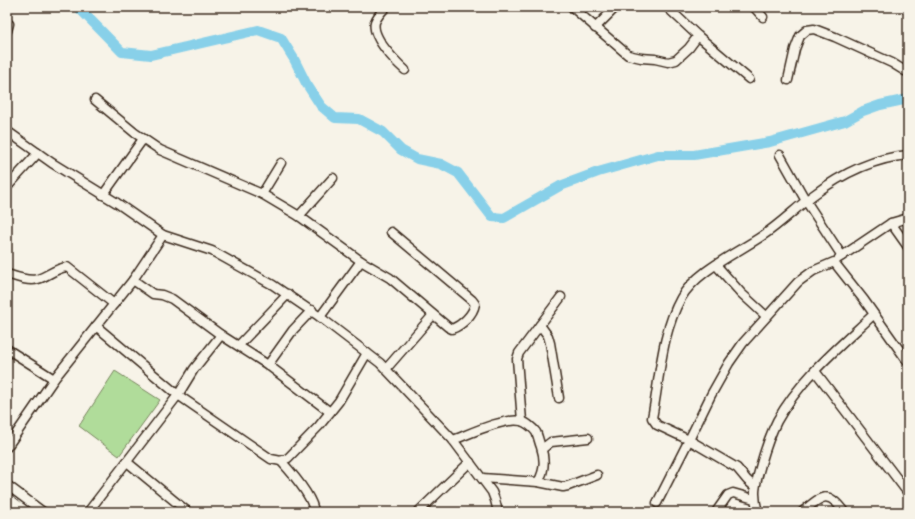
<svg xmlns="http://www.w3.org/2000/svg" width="915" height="519" viewBox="0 0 915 519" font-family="Kalam,sans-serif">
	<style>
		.green { fill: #b0dc9a; stroke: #76835c }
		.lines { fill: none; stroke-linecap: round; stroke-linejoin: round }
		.river { stroke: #88d0e9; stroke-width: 10 }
		.minor-casing { stroke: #3b2a1e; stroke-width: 11 }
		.minor { stroke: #f7f3e8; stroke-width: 8 }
	</style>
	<rect width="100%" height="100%" fill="#f7f3e8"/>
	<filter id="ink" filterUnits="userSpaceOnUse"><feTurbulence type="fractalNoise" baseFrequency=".025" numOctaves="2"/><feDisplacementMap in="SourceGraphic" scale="8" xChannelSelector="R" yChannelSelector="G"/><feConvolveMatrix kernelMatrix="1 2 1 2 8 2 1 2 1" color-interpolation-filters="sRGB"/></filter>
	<g filter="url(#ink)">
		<polygon class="green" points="115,371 160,400 119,456 79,426"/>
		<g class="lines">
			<polyline class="river" points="78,7 122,52 151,55 258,30 281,38 294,59 306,83 321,106 335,118 359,119 383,132 401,150 417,159 441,164 458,173 492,217 504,218 560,186 598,172 658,155 694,155 770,142 845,121 863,111 880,105 908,99"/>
			<defs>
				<g id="minor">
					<path d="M386,7C382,11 377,17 375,22C371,37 395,61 405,70"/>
					<polyline points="572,7 628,55 641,58 655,59 668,62 676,60 689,48 698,36"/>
					<polyline points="667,7 698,36 749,79"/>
					<polyline points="754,7 763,17"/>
					<polyline points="7,23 9,24 7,31"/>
					<polyline points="595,28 616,7"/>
					<polyline points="788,80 795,49 800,36 807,30 814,29 835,37 892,63 905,71 908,70"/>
					<path d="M95,100L135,133L160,150L262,194L299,216L361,261L390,278L448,327L452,329C462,325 473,315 475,304L472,300L391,232"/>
					<polyline points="7,131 52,163 117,203 163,235 212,251 273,285 320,317 380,363 453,440 492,492 495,500 498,512"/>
					<polyline points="780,155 806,201 842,256"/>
					<polyline points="7,187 38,153"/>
					<polyline points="262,194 281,163"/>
					<polyline points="103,195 143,139"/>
					<polyline points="299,216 333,178"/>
					<polyline points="891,223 908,247"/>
					<polyline points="839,258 891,223 908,218"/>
					<polyline points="716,265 741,293 766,316"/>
					<path d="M7,274C16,277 29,282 38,279C48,276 56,268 67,267L114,304"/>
					<polyline points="133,280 153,294 162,295 172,299 221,335"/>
					<polyline points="320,317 361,261"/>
					<polyline points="540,325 548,336 550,343 559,398"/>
					<polyline points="96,326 178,395 271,459 281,461 288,458 319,426 339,401 367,353"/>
					<polyline points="239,345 288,294"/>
					<polyline points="7,349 54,379"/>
					<polyline points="268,365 293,330 312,310"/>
					<polyline points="386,369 433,315"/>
					<polyline points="815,371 908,493"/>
					<polyline points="522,421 517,359 519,353 561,297"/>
					<path d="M453,440C469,434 505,417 521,421C526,422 533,428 536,432C538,436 539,442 541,447C545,459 545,471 538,482L482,478"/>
					<polyline points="7,447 54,379 133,280 163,235"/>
					<polyline points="542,449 551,442 588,438"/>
					<path d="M281,461C291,472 313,497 314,512"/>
					<polyline points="127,462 188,512"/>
					<polyline points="538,482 563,487 568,486 597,475"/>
					<polyline points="7,485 43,512"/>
					<polyline points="755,487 747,480 737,468 689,440 711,395 729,363 743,343 798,282 813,271 834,262 864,300 908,362"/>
					<path d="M657,503L689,440L657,425L652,418C660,378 661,334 681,298C696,271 737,253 762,236C780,224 795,209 812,196C840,175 873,158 908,155"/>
					<polyline points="88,512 178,395 194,369 221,335 268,365 330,412"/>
					<polyline points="418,512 470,462"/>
					<polyline points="716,512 728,495 733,493 754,499"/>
					<path d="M758,512C752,492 756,483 761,464C765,450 770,435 777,421C800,379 839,347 873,315"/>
					<path d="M802,512C821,497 827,488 844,512"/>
				</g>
			</defs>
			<use href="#minor" class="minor-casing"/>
			<use href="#minor" class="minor"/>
		</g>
	</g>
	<rect width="915" height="519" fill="none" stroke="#f7f3e8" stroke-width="24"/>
	<rect x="12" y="12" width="891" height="495" fill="none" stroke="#3b2a1e" stroke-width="1.5" filter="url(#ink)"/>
</svg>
